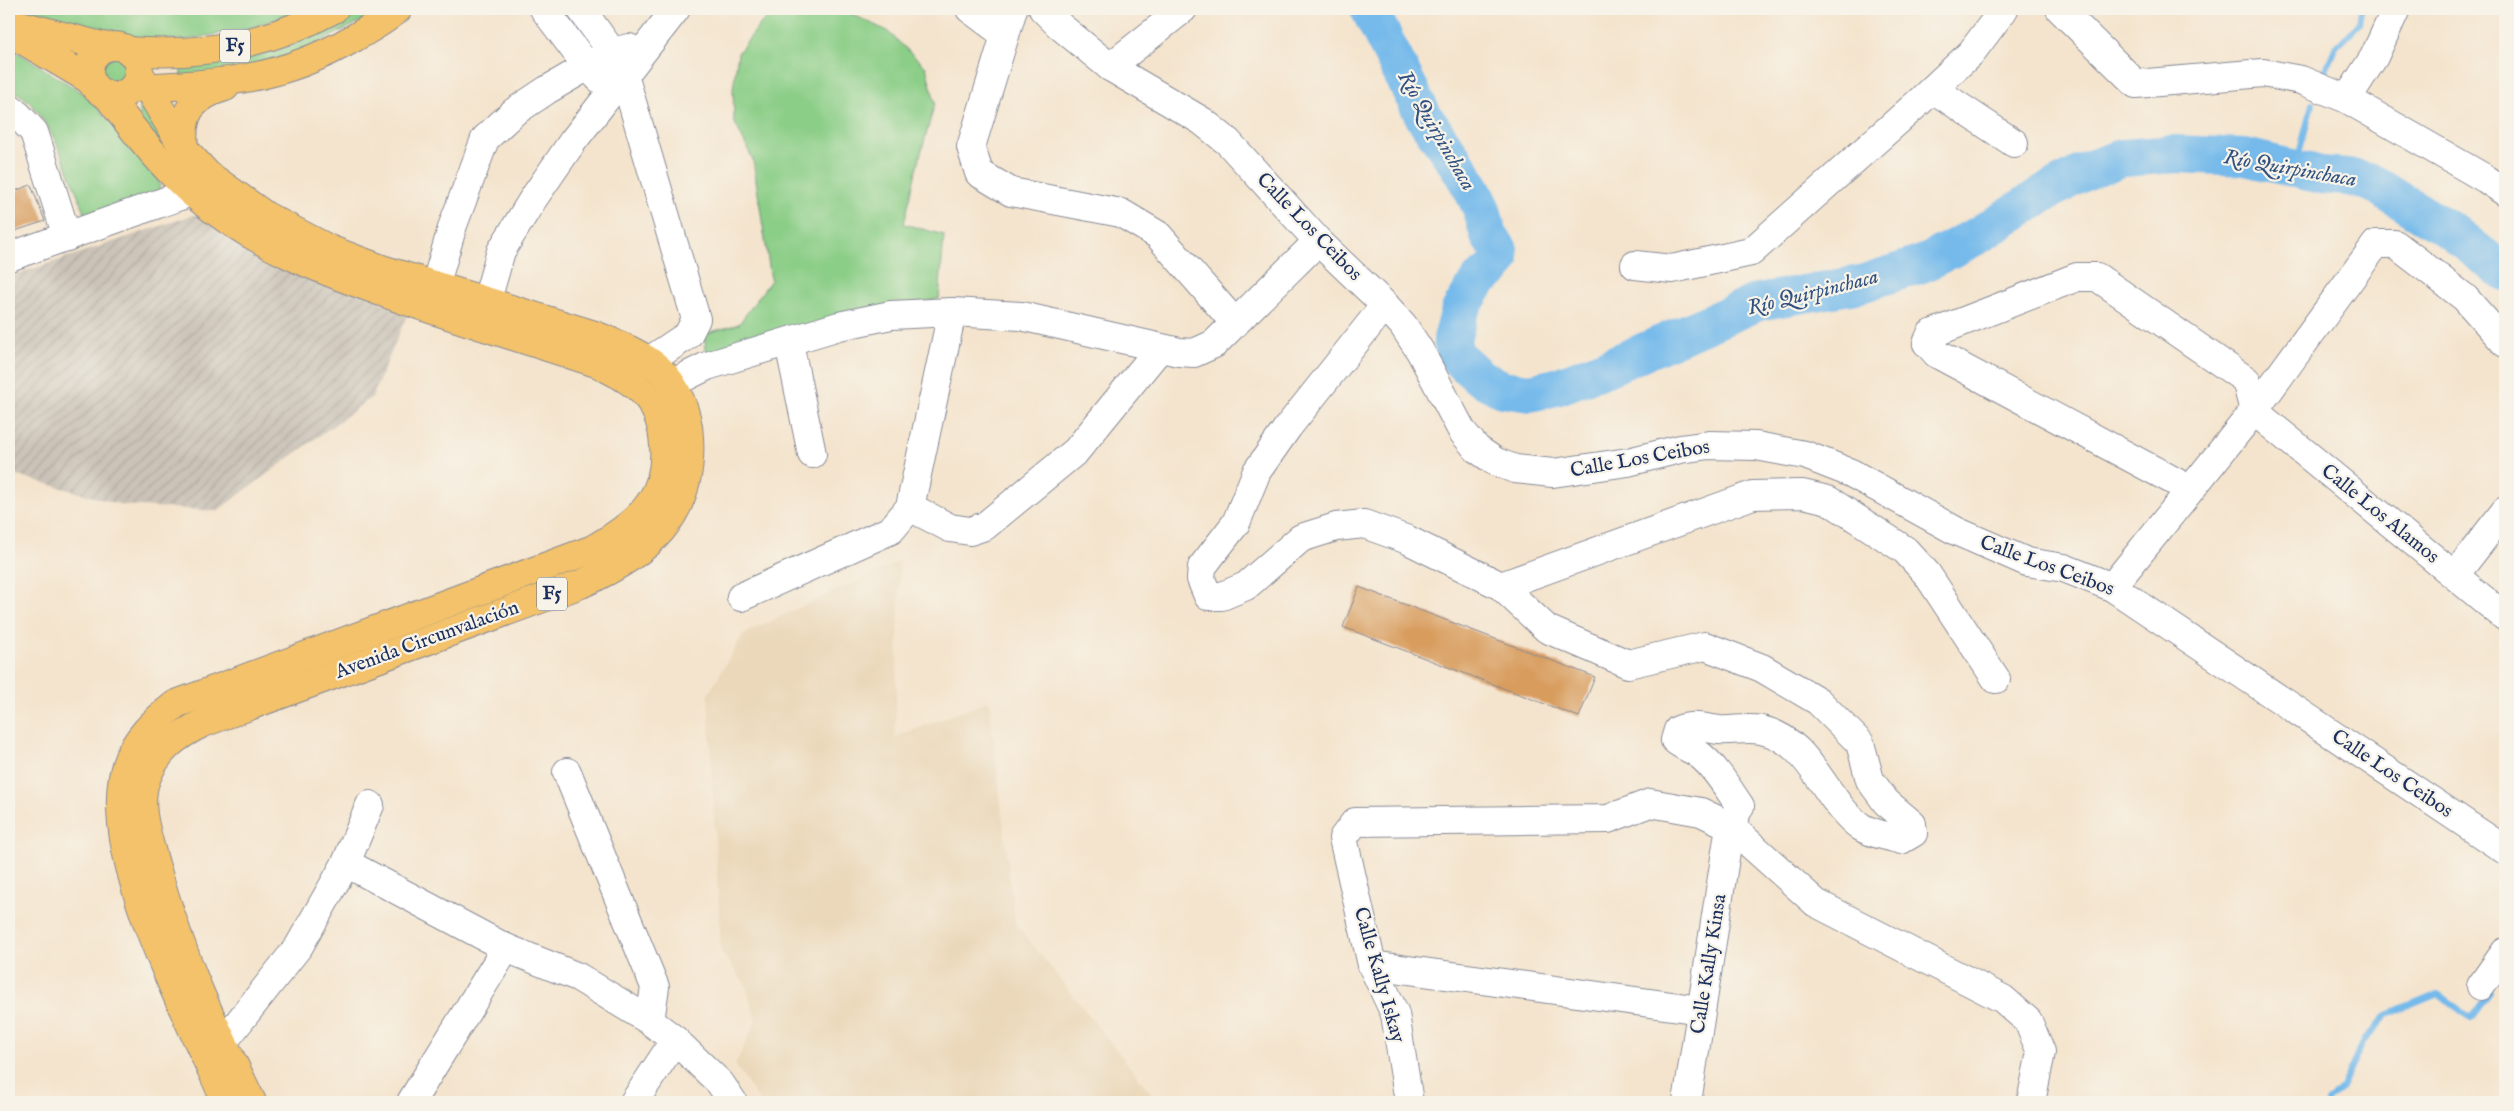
<svg xmlns="http://www.w3.org/2000/svg" width="2514" height="1111" viewBox="0 0 2514 1111" font-family="'IM FELL English',serif">
	<style>
		.built { fill: #ebd8ba }
		.industrial { fill: url(#industrial-furrows) }
		.green { fill: #8bce87; stroke: #537e72 }
		.lines { fill: none; stroke-linecap: round; stroke-linejoin: round }
		.stream { stroke: #74baeb; stroke-width: 6 }
		.river { stroke: #74baeb; stroke-width: 38 }
		.building { fill: #d89c5d }
		.minor-casing { stroke: #888a96; stroke-width: 30 }
		.major-casing { stroke: #888a96; stroke-width: 30 }
		.highway-casing { stroke: #888a96; stroke-width: 30 }
		.minor { stroke: #fff; stroke-width: 28 }
		.major { stroke: #f3c26a; stroke-width: 28 }
		.highway { stroke: #f3c26a; stroke-width: 28 }
		.labels { text-anchor: middle; dominant-baseline: central; stroke-width: 4.5; stroke-linejoin: round; paint-order: stroke }
		.shield { fill: #f7f3e8; stroke: #5d6a87; stroke-width: 1 }
		.shield-label { font-size: 19px; font-weight: bold; fill: #1b2f5e }
		.street-label { font-size: 20px; fill: #1b2f5e; stroke: #f7f3e8 }
		.water-label { font-size: 21px; font-style: italic; fill: #315281; stroke: #f7f3e8 }
	</style>
	<defs>
		<pattern id="industrial-furrows" width="10" height="10" patternUnits="userSpaceOnUse" patternTransform="scale(1.25)"><rect width="10" height="10" fill="#cbc3b8"/><path d="M-1 1l2-2M0 10L10 0M9 11l2-2" fill="none" stroke="#aea8a1"/></pattern>
	</defs>
	<rect width="100%" height="100%" fill="#f7f3e8"/>
	<filter id="ink" filterUnits="userSpaceOnUse"><feTurbulence type="fractalNoise" baseFrequency=".02" numOctaves="2"/><feDisplacementMap in="SourceGraphic" scale="10" xChannelSelector="R" yChannelSelector="G"/><feConvolveMatrix kernelMatrix="1 2 1 2 8 2 1 2 1" color-interpolation-filters="sRGB"/></filter>
	<filter id="wash" filterUnits="userSpaceOnUse"><feTurbulence type="fractalNoise" baseFrequency=".0096" numOctaves="4" result="noise"/><feDisplacementMap in="SourceGraphic" scale="20" xChannelSelector="R" yChannelSelector="G"/><feGaussianBlur stdDeviation="1.12" result="paint"/><feColorMatrix in="noise" values="0 0 0 0 0 0 0 0 0 0 0 0 0 0 0 0 0 1.4 0 .05"/><feComposite in="paint" operator="in"/></filter>
	<g filter="url(#wash)">
		<rect width="100%" height="100%" fill="#f4e4cd"/>
		<polygon class="built" points="900,561 895,737 989,701 1015,923 1158,1102 760,1102 735,1065 756,1021 746,985 721,952 708,695 743,634"/>
		<polygon class="industrial" points="202,212 407,315 372,397 217,511 122,505 9,473 9,277"/>
		<g class="green">
			<polygon points="13,9 299,9 281,18 250,28 186,40 111,37"/>
			<path d="M358,9H385L284,60L180,79L182,64C217,62 254,59 287,47C312,38 336,23 358,9Z"/>
			<polygon points="779,9 834,9 852,14 887,31 926,67 935,103 917,167 904,224 944,235 939,299 895,306 707,357 704,334 739,324 771,280 753,160 734,121 733,89 738,53 762,22"/>
			<path d="M9,47L87,96L155,174L160,184L159,192L88,223C73,185 50,103 9,89Z"/>
			<circle cx="114" cy="71" r="14"/>
			<polygon points="140,105 192,164 183,176 140,130"/>
		</g>
		<g class="lines">
			<g class="stream">
				<polyline points="2325,72 2335,48 2359,24 2361,9"/>
				<polyline points="2295,169 2312,104"/>
				<polyline points="2328,1102 2342,1087 2364,1041 2387,1015 2438,994 2471,1018 2490,992"/>
			</g>
			<polyline class="river" points="1369,9 1424,117 1459,167 1472,189 1482,210 1489,236 1499,250 1500,259 1492,270 1479,280 1460,310 1452,339 1455,355 1479,377 1502,389 1530,393 1556,387 1604,369 1758,302 1861,284 1922,264 1977,236 2043,194 2090,169 2122,158 2176,154 2245,157 2321,175 2348,177 2372,183 2454,233 2505,273"/>
		</g>
		<g id="blocks">
			<g class="building">
				<polygon points="31,185 45,221 9,233 9,193"/>
				<polygon points="1359,587 1595,677 1579,717 1343,627"/>
			</g>
		</g>
	</g>
	<g filter="url(#ink)">
		<use href="#blocks" fill-opacity="0" stroke="#888a96" stroke-width="1"/>
		<g class="lines">
			<defs>
				<g id="minor">
					<polyline points="544,9 587,66 600,79"/>
					<polyline points="581,9 612,52 624,75 696,319 688,335 649,361"/>
					<polyline points="970,9 1005,35"/>
					<polyline points="1013,9 971,147 979,173 1011,192 1121,213 1158,235 1235,323"/>
					<polyline points="1043,9 1060,26 1110,67 1202,121 1228,142 1318,241 1385,305 1403,325 1420,351 1462,431 1477,449 1496,462 1515,469 1553,473 1628,462 1680,449 1709,445 1756,446 1805,455 1851,473 1956,531 2027,562 2064,568 2112,587 2505,850"/>
					<polyline points="2060,9 2136,84 2263,73 2301,80 2347,99 2486,179 2505,192"/>
					<polyline points="1110,67 1183,9"/>
					<polyline points="1933,89 2014,143"/>
					<polyline points="2347,99 2374,57 2396,9"/>
					<polyline points="9,108 18,115 34,132 67,237"/>
					<polyline points="9,257 191,192 206,176"/>
					<polyline points="1635,265 1672,269 1751,252 1919,102 1971,53 2004,9"/>
					<path d="M1385,305L1288,427L1257,471L1236,523L1202,567L1201,579L1208,596H1222L1246,586L1301,538L1336,527L1364,524L1408,540L1501,586L1547,629L1628,664L1705,646L1762,668L1818,701L1860,743L1870,780L1886,802L1912,824L1913,833L1901,840C1889,836 1872,834 1861,827C1824,801 1811,740 1761,730C1747,727 1733,731 1719,730C1703,728 1694,724 1678,730L1675,740C1683,747 1693,749 1701,756C1717,769 1728,789 1740,806L1730,826L1687,1102"/>
					<polyline points="429,307 453,225 485,139 514,112 547,90 612,52 629,48"/>
					<polyline points="480,325 501,251 533,199 573,141 676,9"/>
					<polyline points="789,343 812,454"/>
					<polyline points="671,384 707,366 839,326 891,315 952,312 1021,316 1179,352 1194,353 1214,344 1318,241"/>
					<polyline points="2189,489 1937,354 1927,343 1931,334 2077,277 2097,277 2246,380 2254,411 2505,617"/>
					<polyline points="910,507 950,528 970,531 985,526 1076,451 1160,348"/>
					<polyline points="2455,575 2505,511"/>
					<polyline points="1501,586 1753,495 1803,494 1828,500 1905,550 1927,574 1996,679"/>
					<polyline points="2112,587 2254,411 2376,244 2395,244 2416,260 2465,298 2505,343"/>
					<polyline points="741,597 891,530 910,507 952,312"/>
					<polyline points="567,772 655,987 650,1021"/>
					<polyline points="346,863 506,948 578,977 650,1021 675,1040 720,1083 733,1102"/>
					<polyline points="1372,965 1701,1010"/>
					<polyline points="2481,986 2505,952"/>
					<polyline points="224,1041 299,946 346,863 370,805"/>
					<polyline points="411,1102 506,948"/>
					<polyline points="634,1102 675,1040"/>
					<polyline points="1409,1102 1395,1014 1372,965 1343,838 1355,822 1608,819 1650,803 1701,812 1730,826 1816,903 2003,999 2028,1021 2041,1052 2031,1102"/>
				</g>
				<g id="major">
					<polyline points="9,22 106,47"/>
					<polyline points="9,32 90,80"/>
				</g>
				<g id="highway">
					<circle cx="114" cy="71" r="25"/>
					<path d="M129,51C201,57 270,44 334,9"/>
					<path d="M139,73L184,149L207,174L266,216L329,249L382,269L595,335C617,344 641,353 659,369C677,386 688,413 689,437C694,517 648,554 581,584L203,723C176,736 157,750 146,779C136,805 148,838 155,864C168,908 182,951 200,993C216,1030 235,1066 252,1102"/>
					<path d="M133,88C218,84 278,82 354,38C369,29 385,21 398,9"/>
					<path d="M107,95C132,129 159,163 191,192C251,245 327,273 401,299C467,322 533,342 599,364C615,373 634,381 646,396C658,410 663,428 664,446C668,499 635,525 593,549L176,704C155,720 134,739 126,765C98,853 190,1019 226,1102"/>
					<path d="M184,149C180,114 191,97 225,87"/>
				</g>
			</defs>
			<use href="#minor" class="minor-casing"/>
			<use href="#major" class="major-casing"/>
			<use href="#highway" class="highway-casing"/>
			<use href="#minor" class="minor"/>
			<use href="#major" class="major"/>
			<use href="#highway" class="highway"/>
		</g>
	</g>
	<g class="labels">
		<g class="shield">
			<rect x="220" y="29.5" width="30" height="33" rx="4"/>
			<rect x="537" y="577.5" width="30" height="33" rx="4"/>
		</g>
		<g class="shield-label">
			<text x="235" y="46">F5</text>
			<text x="552" y="594">F5</text>
		</g>
		<g class="street-label">
			<text transform="translate(1309 227) rotate(46)">Calle Los Ceibos</text>
			<text transform="translate(1640 459) rotate(-10)">Calle Los Ceibos</text>
			<text transform="translate(2380 514) rotate(39)">Calle Los Alamos</text>
			<text transform="translate(2047 566) rotate(20)">Calle Los Ceibos</text>
			<text transform="translate(427 640) rotate(-20)">Avenida Circunvalación</text>
			<text transform="translate(2392 774) rotate(34)">Calle Los Ceibos</text>
			<text transform="translate(1709 964) rotate(-81)">Calle Kally Kinsa</text>
			<text transform="translate(1379 975) rotate(74)">Calle Kally Iskay</text>
		</g>
		<g class="water-label">
			<text transform="translate(1436 131) rotate(60)">Río Quirpinchaca</text>
			<text transform="translate(2290 169) rotate(10)">Río Quirpinchaca</text>
			<text transform="translate(1813 293) rotate(-14)">Río Quirpinchaca</text>
		</g>
	</g>
	<rect width="2514" height="1111" fill="none" stroke="#f7f3e8" stroke-width="30"/>
</svg>
